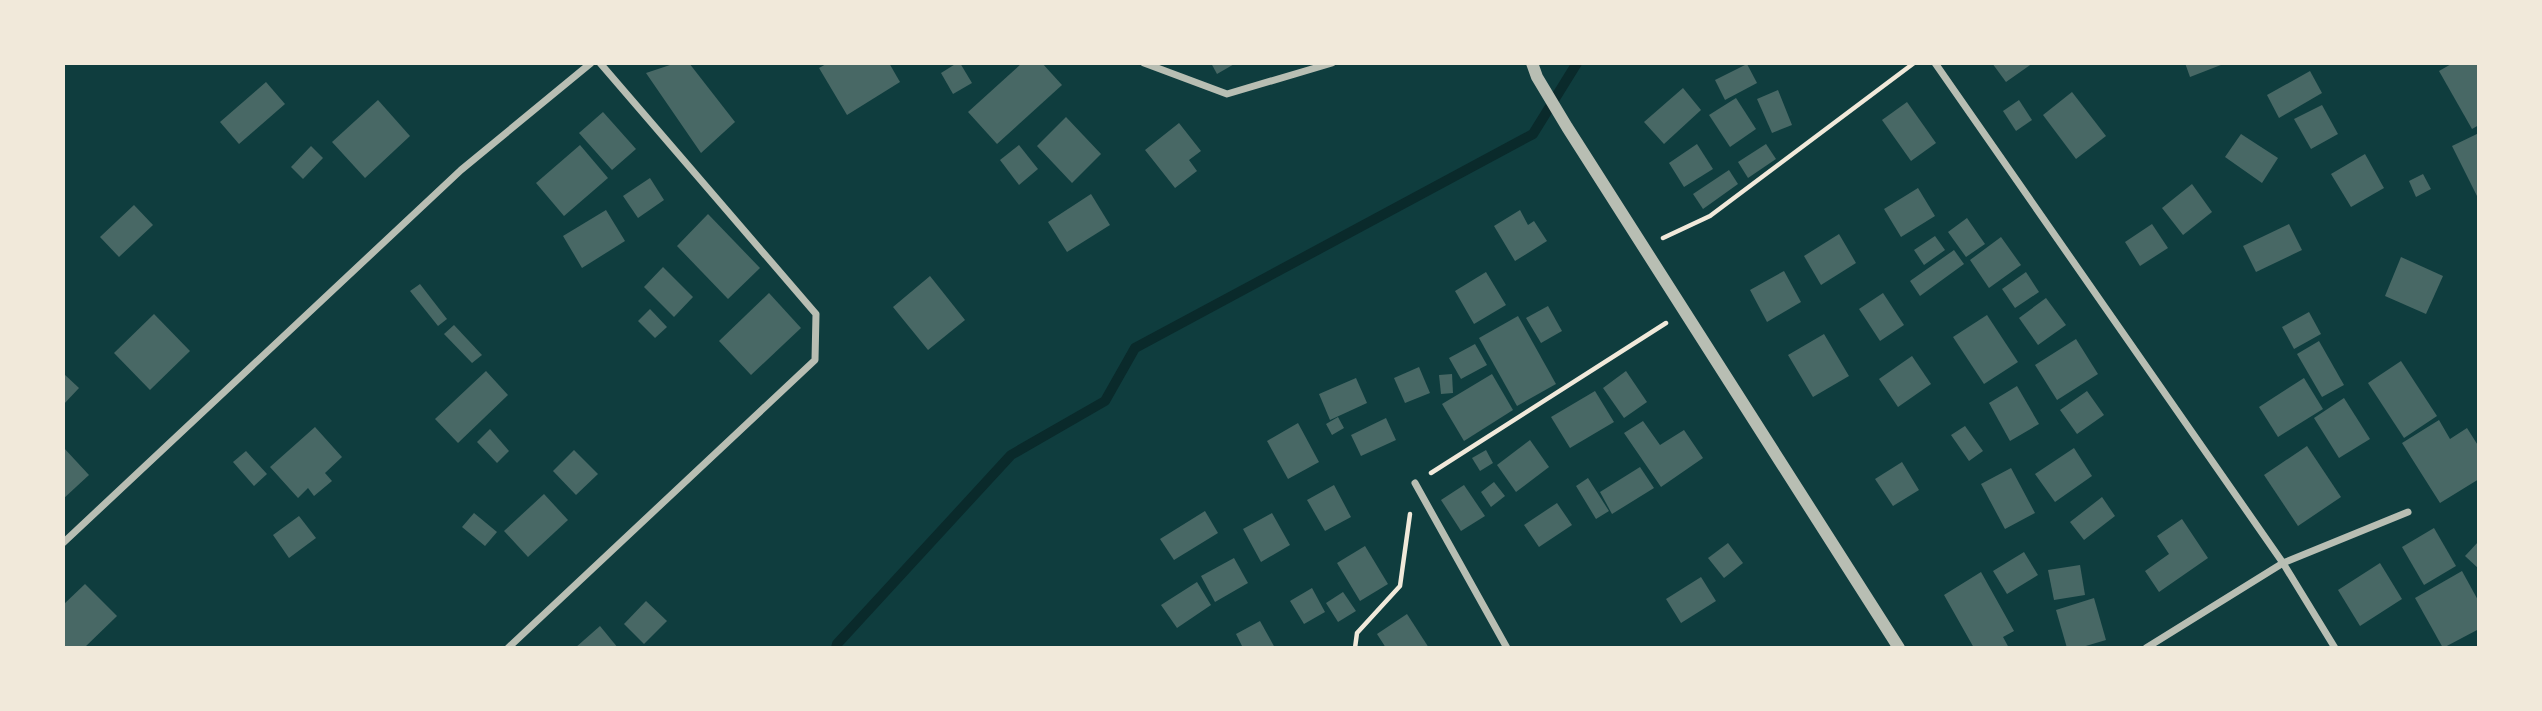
<svg xmlns="http://www.w3.org/2000/svg" width="2542" height="711" viewBox="0 0 2542 711" font-family="Commissioner,sans-serif">
	<style>
		.lines { fill: none; stroke-linecap: round; stroke-linejoin: round }
		.stream { stroke: #0a2a2b; stroke-width: 10 }
		.building { fill: #486865 }
		.path { stroke: #f1e9da; stroke-width: 4.5 }
		.minor { stroke: #b8beb3; stroke-width: 7 }
		.tertiary { stroke: #b8beb3; stroke-width: 12 }
	</style>
	<rect width="100%" height="100%" fill="#0f3d3e"/>
	<g class="lines">
		<polyline class="stream" points="836,648 837,644 1011,455 1105,401 1135,348 1533,134 1577,63"/>
	</g>
	<g class="building">
		<polygon points="676,63 689,63 735,122 701,153 646,73"/>
		<polygon points="828,63 889,63 900,82 847,115 819,68"/>
		<polygon points="957,63 960,63 972,83 953,94 941,73"/>
		<polygon points="1022,63 1042,63 1062,85 997,144 968,112"/>
		<polygon points="1211,63 1236,63 1217,74"/>
		<polygon points="1992,63 2033,63 2006,82"/>
		<polygon points="2185,63 2226,63 2190,77"/>
		<polygon points="2453,63 2479,63 2479,125 2472,129 2439,71"/>
		<polygon points="1747,64 1757,83 1725,100 1715,80"/>
		<polygon points="2310,71 2322,93 2279,118 2267,95"/>
		<polygon points="266,82 285,104 239,144 220,122"/>
		<polygon points="1683,88 1701,110 1664,144 1644,122"/>
		<polygon points="1778,90 1792,125 1772,133 1757,99"/>
		<polygon points="2072,92 2106,136 2076,159 2043,115"/>
		<polygon points="1736,98 1756,129 1730,147 1709,115"/>
		<polygon points="378,100 410,136 365,178 332,142"/>
		<polygon points="2019,100 2032,120 2016,131 2003,111"/>
		<polygon points="1907,102 1936,143 1911,161 1882,120"/>
		<polygon points="2322,105 2338,134 2311,149 2294,119"/>
		<polygon points="603,112 636,149 612,170 579,133"/>
		<polygon points="1066,117 1101,154 1072,183 1037,146"/>
		<polygon points="1179,123 1201,151 1189,160 1197,171 1175,188 1145,150"/>
		<polygon points="2479,133 2479,200 2452,146"/>
		<polygon points="2241,134 2278,158 2262,183 2225,157"/>
		<polygon points="1697,144 1713,169 1684,187 1669,163"/>
		<polygon points="1766,144 1776,159 1748,178 1738,162"/>
		<polygon points="580,145 608,178 564,216 536,183"/>
		<polygon points="1019,145 1038,169 1019,185 1000,160"/>
		<polygon points="311,146 323,158 303,179 291,167"/>
		<polygon points="2365,154 2384,188 2351,207 2331,174"/>
		<polygon points="1729,170 1738,184 1703,209 1693,194"/>
		<polygon points="2423,174 2431,189 2416,197 2409,181"/>
		<polygon points="650,178 664,200 638,218 623,196"/>
		<polygon points="2192,184 2212,212 2183,235 2162,208"/>
		<polygon points="1918,188 1935,216 1901,237 1884,209"/>
		<polygon points="1091,194 1110,225 1067,252 1048,222"/>
		<polygon points="134,205 153,225 119,257 100,237"/>
		<polygon points="606,210 625,241 582,268 563,236"/>
		<polygon points="1520,210 1528,225 1534,221 1547,241 1515,261 1494,226"/>
		<polygon points="708,214 760,268 728,299 677,246"/>
		<polygon points="1967,218 1985,244 1966,257 1948,232"/>
		<polygon points="2152,224 2168,248 2140,266 2125,242"/>
		<polygon points="2289,224 2302,250 2256,272 2243,246"/>
		<polygon points="1839,234 1856,263 1821,285 1804,256"/>
		<polygon points="1935,236 1945,250 1924,265 1914,250"/>
		<polygon points="2001,237 2021,265 1989,288 1970,260"/>
		<polygon points="1954,250 1964,264 1920,296 1910,281"/>
		<polygon points="2401,257 2443,276 2426,314 2385,296"/>
		<polygon points="663,267 693,297 674,317 644,287"/>
		<polygon points="1784,271 1801,302 1767,322 1750,290"/>
		<polygon points="1486,272 1506,305 1474,324 1455,291"/>
		<polygon points="2026,272 2039,292 2015,308 2002,289"/>
		<polygon points="930,276 965,320 928,350 893,307"/>
		<polygon points="420,284 447,319 438,326 410,291"/>
		<polygon points="769,293 801,328 751,375 719,341"/>
		<polygon points="1883,293 1904,325 1880,341 1859,309"/>
		<polygon points="2046,298 2066,325 2038,345 2019,318"/>
		<polygon points="1548,306 1562,331 1541,343 1526,318"/>
		<polygon points="650,309 667,327 655,338 638,321"/>
		<polygon points="2309,312 2321,334 2294,349 2282,327"/>
		<polygon points="154,314 190,351 150,390 114,353"/>
		<polygon points="1987,315 2018,362 1984,384 1953,337"/>
		<polygon points="1518,316 1556,384 1517,406 1479,338"/>
		<polygon points="454,325 482,355 472,363 444,334"/>
		<polygon points="1824,334 1849,376 1813,397 1788,355"/>
		<polygon points="2076,339 2098,374 2057,400 2035,365"/>
		<polygon points="2319,341 2344,385 2322,397 2297,354"/>
		<polygon points="1475,344 1487,365 1461,379 1449,358"/>
		<polygon points="1912,356 1931,384 1898,407 1879,379"/>
		<polygon points="2401,361 2437,416 2404,438 2368,383"/>
		<polygon points="1419,367 1430,393 1405,403 1394,378"/>
		<polygon points="486,371 508,395 458,443 435,419"/>
		<polygon points="1626,371 1647,402 1624,418 1603,388"/>
		<polygon points="64,374 79,388 63,405 63,376"/>
		<polygon points="1452,374 1453,393 1441,394 1439,375"/>
		<polygon points="1492,374 1513,410 1464,441 1442,404"/>
		<polygon points="1356,378 1367,403 1330,420 1319,394"/>
		<polygon points="2304,378 2323,409 2278,437 2259,407"/>
		<polygon points="2017,386 2039,424 2010,441 1989,403"/>
		<polygon points="1595,391 1614,422 1570,448 1551,417"/>
		<polygon points="2087,391 2104,415 2077,434 2060,410"/>
		<polygon points="2344,398 2370,439 2339,458 2314,418"/>
		<polygon points="1338,417 1344,428 1332,435 1326,424"/>
		<polygon points="1386,418 1396,440 1361,456 1351,435"/>
		<polygon points="2439,420 2450,439 2467,428 2479,447 2479,479 2440,503 2402,443"/>
		<polygon points="1643,421 1660,445 1684,430 1703,458 1661,487 1624,433"/>
		<polygon points="1298,423 1319,462 1288,479 1267,441"/>
		<polygon points="1965,426 1983,451 1969,461 1951,435"/>
		<polygon points="315,427 342,457 325,473 332,481 314,496 308,488 298,498 270,467"/>
		<polygon points="490,429 509,451 497,463 477,442"/>
		<polygon points="1530,440 1549,467 1516,492 1497,465"/>
		<polygon points="2307,446 2341,497 2298,526 2264,475"/>
		<polygon points="63,447 89,475 63,499"/>
		<polygon points="2074,448 2092,476 2055,502 2035,474"/>
		<polygon points="574,450 598,474 576,495 553,471"/>
		<polygon points="1486,450 1493,463 1480,471 1472,458"/>
		<polygon points="246,451 267,474 254,486 233,462"/>
		<polygon points="1902,462 1919,490 1893,506 1875,479"/>
		<polygon points="1640,467 1654,488 1612,514 1600,492"/>
		<polygon points="2011,468 2035,513 2005,529 1981,484"/>
		<polygon points="1588,478 1609,511 1596,519 1576,486"/>
		<polygon points="1494,482 1505,496 1491,507 1481,492"/>
		<polygon points="1334,485 1351,517 1325,531 1307,500"/>
		<polygon points="1464,485 1485,516 1461,531 1441,500"/>
		<polygon points="544,494 568,520 528,557 504,531"/>
		<polygon points="2102,497 2115,516 2084,540 2070,522"/>
		<polygon points="1557,503 1572,525 1539,547 1524,525"/>
		<polygon points="1205,511 1218,533 1174,560 1160,539"/>
		<polygon points="474,513 497,532 485,546 462,527"/>
		<polygon points="1272,513 1290,545 1261,562 1243,529"/>
		<polygon points="299,516 316,538 289,558 273,535"/>
		<polygon points="2182,519 2208,558 2159,592 2145,571 2169,554 2157,536"/>
		<polygon points="2434,528 2456,566 2424,585 2402,547"/>
		<polygon points="2479,541 2479,569 2465,556"/>
		<polygon points="1728,543 1743,563 1724,578 1708,558"/>
		<polygon points="1365,546 1388,584 1360,601 1337,563"/>
		<polygon points="2024,552 2038,575 2007,594 1993,571"/>
		<polygon points="1234,558 1248,583 1215,602 1201,576"/>
		<polygon points="2380,563 2402,599 2360,626 2338,590"/>
		<polygon points="2080,565 2085,595 2054,600 2048,570"/>
		<polygon points="2462,571 2479,602 2479,629 2443,648 2415,598"/>
		<polygon points="1981,572 2014,631 2003,637 2009,648 1974,648 1944,595"/>
		<polygon points="1701,577 1716,601 1681,623 1666,599"/>
		<polygon points="1197,582 1211,605 1177,628 1161,605"/>
		<polygon points="85,584 117,616 84,648 63,648 63,605"/>
		<polygon points="1312,588 1325,612 1304,624 1290,601"/>
		<polygon points="1343,592 1356,611 1338,622 1326,603"/>
		<polygon points="2094,598 2106,640 2079,648 2067,648 2056,610"/>
		<polygon points="646,601 667,621 644,644 624,624"/>
		<polygon points="1407,614 1429,648 1386,648 1377,634"/>
		<polygon points="1260,621 1275,648 1243,648 1236,634"/>
		<polygon points="600,626 618,648 575,648"/>
	</g>
	<g class="lines">
		<g class="path">
			<polyline points="1663,238 1710,216 1914,63"/>
			<polyline points="1431,473 1666,323"/>
			<polyline points="1355,648 1357,633 1400,586 1410,514"/>
		</g>
		<g class="minor">
			<polyline points="1144,63 1227,94 1332,63"/>
			<polyline points="1935,63 2283,563 2335,648"/>
			<polyline points="1415,483 1507,648"/>
			<polyline points="63,543 461,170 591,63"/>
			<polyline points="508,648 815,360 816,314 600,63"/>
			<polyline points="2146,648 2283,563 2408,512"/>
		</g>
		<polyline class="tertiary" points="1532,63 1537,77 1567,127 1899,648"/>
	</g>
	<rect width="2542" height="711" fill="none" stroke="#f1e9da" stroke-width="130"/>
</svg>
